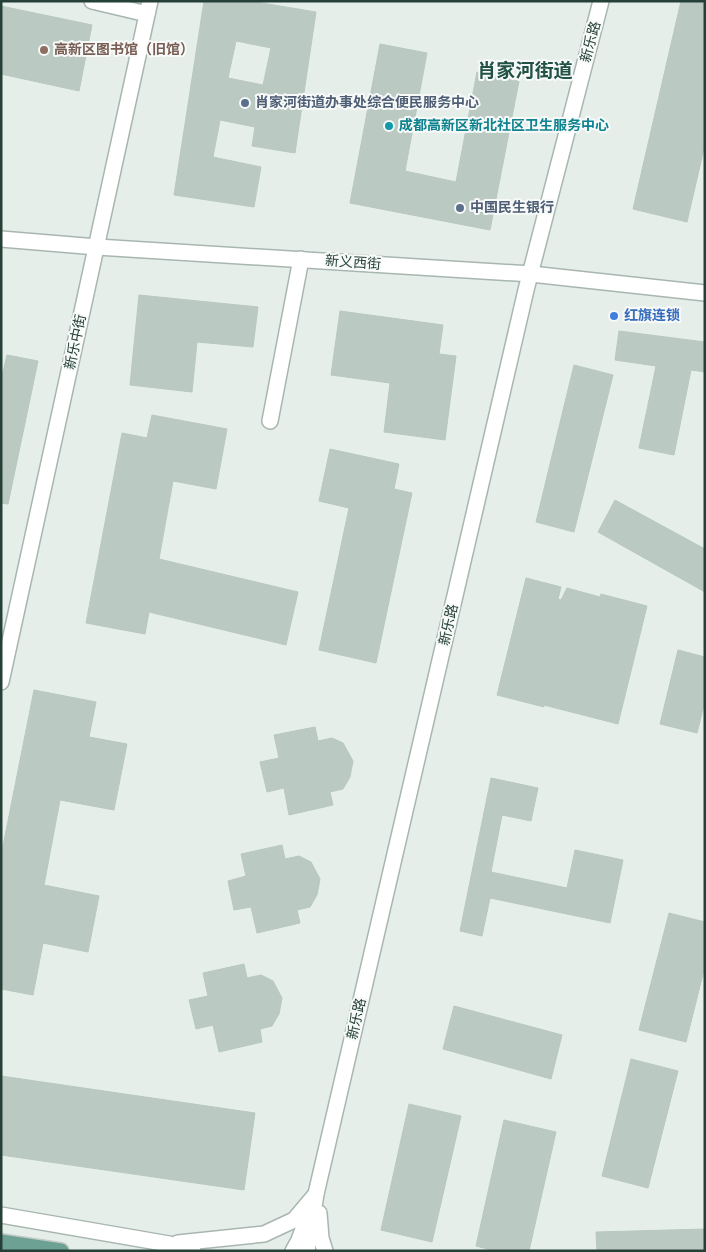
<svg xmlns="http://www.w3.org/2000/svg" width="706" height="1252" viewBox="0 0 706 1252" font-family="'Source Sans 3','Noto Sans SC',sans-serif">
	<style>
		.building { fill: #bbc9c3; stroke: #b8c8c1; fill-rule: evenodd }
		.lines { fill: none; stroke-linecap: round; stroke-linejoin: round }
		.minor-casing { stroke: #a8b6b1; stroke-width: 18 }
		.tertiary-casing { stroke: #a8b6b1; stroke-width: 18 }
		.primary-casing { stroke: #c2cac7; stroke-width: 18 }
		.minor { stroke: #fff; stroke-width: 15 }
		.tertiary { stroke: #fff; stroke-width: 15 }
		.primary { stroke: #6da193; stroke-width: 15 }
		.education-dot { fill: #8d6e63; stroke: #f7faf8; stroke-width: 2 }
		.service-dot { fill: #5c6f8a; stroke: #f7faf8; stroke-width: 2 }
		.culture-dot { fill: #0f9aa8; stroke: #f7faf8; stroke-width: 2 }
		.shop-dot { fill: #3f7fe0; stroke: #f7faf8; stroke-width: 2 }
		.labels { text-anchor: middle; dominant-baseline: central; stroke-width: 4; stroke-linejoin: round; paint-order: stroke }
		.street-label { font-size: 14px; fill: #254038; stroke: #f7faf8 }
		.education-label { font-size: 14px; font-weight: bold; fill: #785e54; stroke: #f7faf8; text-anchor: start }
		.service-label { font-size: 14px; font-weight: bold; fill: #4e5e75; stroke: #f7faf8; text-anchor: start }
		.culture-label { font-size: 14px; font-weight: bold; fill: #0d838f; stroke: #f7faf8; text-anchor: start }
		.shop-label { font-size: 14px; font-weight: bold; fill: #366cbe; stroke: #f7faf8; text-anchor: start }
		.district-label { font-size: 19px; font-weight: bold; fill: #225145; stroke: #f7faf8 }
	</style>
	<rect width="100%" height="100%" fill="#e6eeea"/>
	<g class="building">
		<path d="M204,1H250L316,12L295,153L252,146L255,127L220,120L213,157L261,167L254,207L174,195ZM236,41L271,48L263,85L228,78Z"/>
		<polygon points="681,1 705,1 705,144 687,222 633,209"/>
		<polygon points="1,6 92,25 79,91 1,74"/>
		<polygon points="380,44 427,53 405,171 456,182 477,72 519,81 490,230 350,203"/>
		<polygon points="139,295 258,307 253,347 197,342 192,392 130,385"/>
		<polygon points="340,311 443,325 439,354 456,356 445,440 384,432 390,383 331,375"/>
		<polygon points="619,331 705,342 705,372 691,370 674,455 639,448 656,366 615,360"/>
		<polygon points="7,355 38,361 8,504 1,503 1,372 3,372"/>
		<polygon points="574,365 613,375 574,532 536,522"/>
		<polygon points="152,415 227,429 216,489 173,481 159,559 298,592 286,645 149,612 145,634 86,623 122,433 147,438"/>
		<polygon points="330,449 399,464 394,489 412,493 376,663 319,650 349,508 319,501"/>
		<polygon points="615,500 705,549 705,592 598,532"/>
		<polygon points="526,578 561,587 558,599 561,600 567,588 600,597 601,594 647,606 618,724 544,705 544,707 497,695"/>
		<polygon points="678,650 705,657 705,701 697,733 660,724"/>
		<polygon points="34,690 96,702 89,737 127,744 114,810 60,800 44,885 99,896 88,952 43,943 33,995 1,989 1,856"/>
		<polygon points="315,727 318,741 332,738 343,743 353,761 350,777 343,789 330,792 333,805 289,815 284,788 267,792 260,762 279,758 274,735"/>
		<polygon points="491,778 538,788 531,821 502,815 491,872 567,888 575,850 623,860 610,923 490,898 482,936 460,931"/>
		<polygon points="282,845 285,859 299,856 311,862 320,879 317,895 310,907 297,910 300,923 257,933 251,907 234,910 228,881 246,876 241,854"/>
		<polygon points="669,913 705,922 705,966 686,1042 639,1030"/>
		<polygon points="244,964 247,978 261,975 273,981 282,998 279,1014 272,1026 260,1029 262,1042 219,1052 213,1025 196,1029 189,1000 208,996 203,973"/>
		<polygon points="454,1006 562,1035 551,1079 443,1049"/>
		<polygon points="631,1059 678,1071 648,1188 602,1176"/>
		<polygon points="1,1076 255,1113 244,1190 1,1155"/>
		<polygon points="409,1104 461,1116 432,1242 381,1230"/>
		<polygon points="504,1120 556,1132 529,1251 495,1251 476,1246"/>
		<polygon points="705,1229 705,1251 597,1251 596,1232"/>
	</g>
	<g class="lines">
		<defs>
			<g id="minor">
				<polyline points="92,1 147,14"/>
				<polyline points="1,239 97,247 531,274 705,293"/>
				<polyline points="270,421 301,259"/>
				<polyline points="1,682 150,1"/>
			</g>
			<g id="tertiary">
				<polyline points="319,1213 321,1238 325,1251"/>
				<polyline points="1,1215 169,1244 193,1251"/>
				<polyline points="178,1243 264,1234 294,1220 316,1194"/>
				<polyline points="293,1251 299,1240 305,1224"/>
				<polyline points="307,1251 316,1194 526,290 601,1"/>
			</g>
			<polyline id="primary" points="1,1242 61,1251"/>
		</defs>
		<use href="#minor" class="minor-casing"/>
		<use href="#tertiary" class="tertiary-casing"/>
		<use href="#primary" class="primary-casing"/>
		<use href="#minor" class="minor"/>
		<use href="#tertiary" class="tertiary"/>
		<use href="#primary" class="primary"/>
	</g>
	<circle class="education-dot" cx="44" cy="50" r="5"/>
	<g class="service-dot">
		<circle cx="245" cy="103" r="5"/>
		<circle cx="460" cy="208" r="5"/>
	</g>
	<circle class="culture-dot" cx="389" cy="126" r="5"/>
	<circle class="shop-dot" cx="614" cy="316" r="5"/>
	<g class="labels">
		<g class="street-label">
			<text transform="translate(591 42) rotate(-75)">新乐路</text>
			<text transform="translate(353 263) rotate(4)">新义西街</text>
			<text transform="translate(76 342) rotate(-78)">新乐中街</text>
			<text transform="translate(449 625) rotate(-77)">新乐路</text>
			<text transform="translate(357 1019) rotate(-77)">新乐路</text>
		</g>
		<g class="education-label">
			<text x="54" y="50">高新区图书馆（旧馆）</text>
		</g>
		<g class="service-label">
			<text x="255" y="103">肖家河街道办事处综合便民服务中心</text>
			<text x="470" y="208">中国民生银行</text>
		</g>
		<g class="culture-label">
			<text x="399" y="126">成都高新区新北社区卫生服务中心</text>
		</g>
		<g class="shop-label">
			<text x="624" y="316">红旗连锁</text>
		</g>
		<g class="district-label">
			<text x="525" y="71">肖家河街道</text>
		</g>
	</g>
	<rect width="706" height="1252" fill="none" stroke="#254038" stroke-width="5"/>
</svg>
